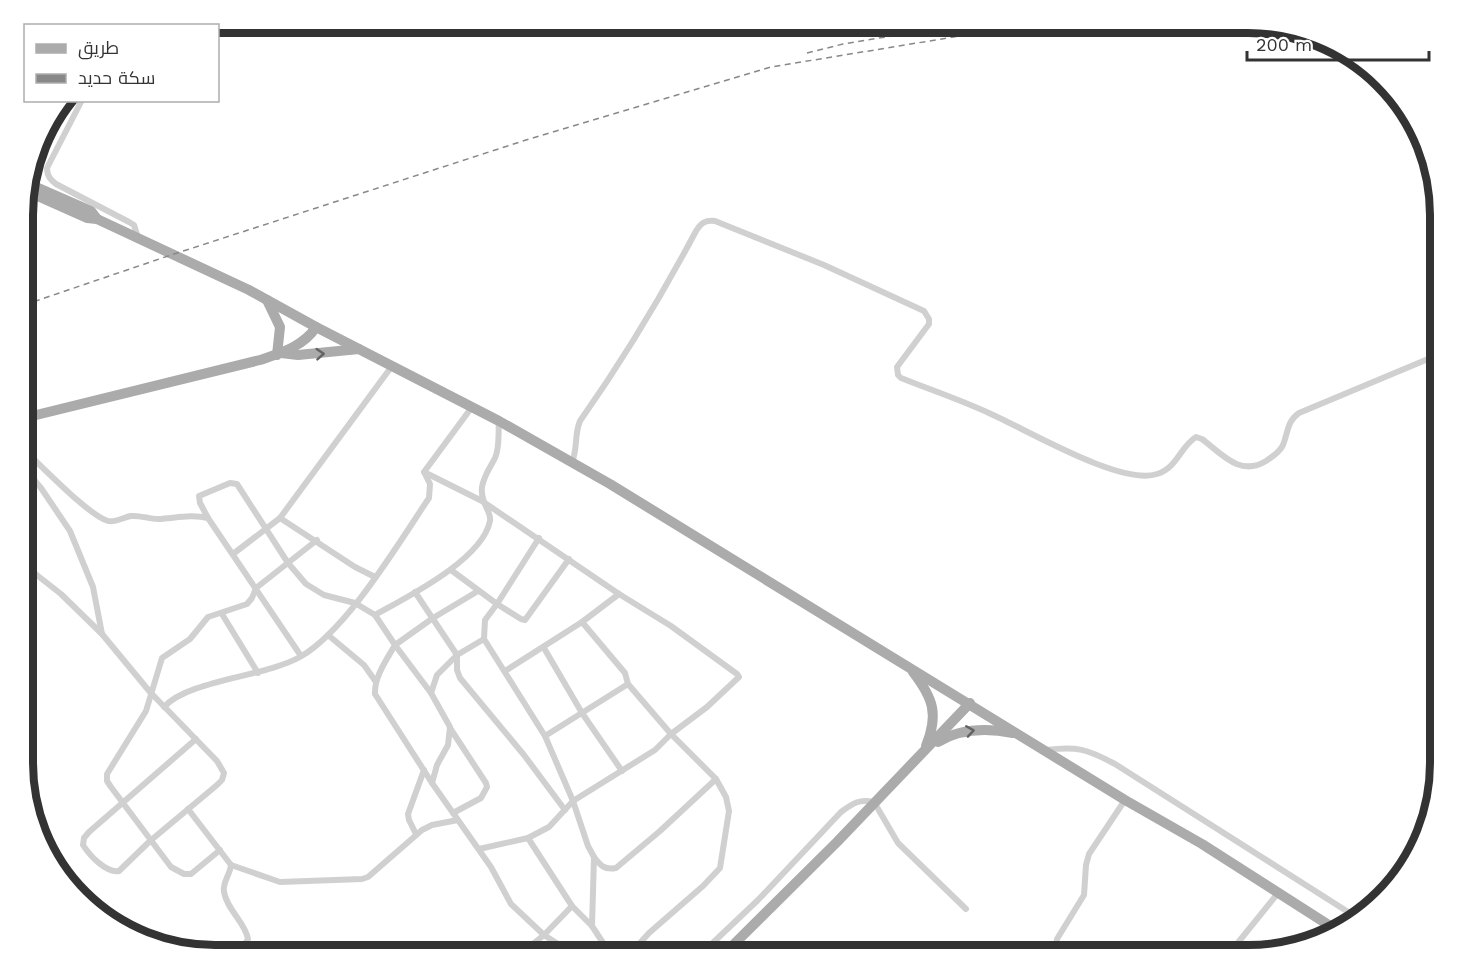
<svg xmlns="http://www.w3.org/2000/svg" width="1463" height="978" viewBox="0 0 1463 978" font-family="'Work Sans',Cairo,sans-serif">
	<style>
		.lines { fill: none; stroke-linecap: round; stroke-linejoin: round }
		.street { stroke: #d0d0d0; stroke-width: 6 }
		.primary { stroke: #ababab; stroke-width: 10 }
		.rail { stroke: #888; stroke-width: 1.5; stroke-dasharray: 6 4.5; stroke-linecap: butt }
		.oneway { stroke: #636363 }
		.rim { fill: none; stroke: #333; stroke-width: 8 }
	</style>
	<rect width="100%" height="100%" fill="#fff"/>
	<g class="lines">
		<g class="street">
			<path d="M82,100L47,168C47,176 50,179 56,184L129,222L134,225L138,238"/>
			<path d="M24,450C42,466 88,515 108,521C115,523 124,517 131,516C140,515 149,519 158,519C176,518 191,514 208,518"/>
			<path d="M572,462C578,448 574,435 580,421C623,360 661,297 696,231C701,223 705,220 715,221L824,265L924,311L929,319V324L897,367L898,375L901,378C931,390 961,400 991,414C1027,430 1121,486 1157,474C1177,468 1180,447 1196,437L1202,439C1222,454 1240,477 1266,461C1272,457 1280,452 1283,445C1288,433 1287,421 1299,413L1440,354"/>
			<path d="M24,468L41,488L70,531L93,587L102,634L150,692L217,761L224,773L222,780L217,785L150,841L119,871C106,873 90,856 83,845L84,838L89,832L196,739"/>
			<polyline points="424,472 482,501 619,594 671,626 737,674 739,677 707,707 671,734 655,750 573,801 549,827 528,838 479,849"/>
			<polyline points="539,538 497,604 521,619 525,620 569,559"/>
			<polyline points="233,554 280,518"/>
			<polyline points="24,565 61,594 102,634"/>
			<polyline points="451,570 497,604 485,620 484,639 457,655 457,670 460,678 524,755 565,810"/>
			<polyline points="375,577 355,567 280,518 392,366"/>
			<polyline points="415,592 457,655 437,675 431,693 450,727 448,745 437,765 432,783"/>
			<polyline points="222,614 258,673"/>
			<path d="M375,615L395,645C387,659 374,677 375,694L432,783L491,867L511,904L544,935L558,944L586,951L590,955"/>
			<polyline points="582,622 625,673 628,684 671,734 716,779 726,797 729,811 720,868 703,886 649,933 629,955"/>
			<polyline points="328,635 364,665 376,682"/>
			<polyline points="484,639 545,736 573,801 588,846 594,857 592,926"/>
			<polyline points="544,648 582,713 622,771"/>
			<path d="M301,656L208,518L200,503L199,496L230,483L237,484L288,563L306,584L324,595L355,603L375,615C407,597 482,560 490,521C492,512 480,503 482,487C484,475 490,468 495,458C500,447 498,433 499,421"/>
			<polyline points="505,671 582,622 619,594"/>
			<polyline points="431,693 395,645 433,618 478,591"/>
			<path d="M164,707C188,680 264,677 300,657C347,630 398,544 429,498L430,484L424,472L472,407"/>
			<polyline points="450,728 486,783 487,787 481,798 453,813"/>
			<polyline points="545,736 628,684"/>
			<path d="M1046,750C1077,746 1087,749 1115,764L1356,917"/>
			<polyline points="188,809 231,865 280,882 362,879 368,877 422,830 432,825 458,820"/>
			<polyline points="416,834 409,820 408,814 424,770"/>
			<polyline points="528,838 572,906 592,926 611,955"/>
			<polyline points="220,850 191,874 184,874 171,867 111,787 107,781 107,774 146,711 162,658 190,639 208,617 247,604 252,598 256,588 317,540"/>
			<path d="M594,857C601,866 604,870 616,868L660,831L716,779"/>
			<path d="M231,865C230,875 222,883 224,892C227,910 245,922 248,939L238,955"/>
			<polyline points="519,955 544,935 572,906"/>
			<path d="M700,955L758,900L841,812C853,803 859,799 874,802L898,843L966,909"/>
			<polyline points="1067,955 1056,945 1057,939 1084,895 1086,865 1089,854 1125,800"/>
			<polyline points="1228,955 1278,893"/>
		</g>
		<g class="primary">
			<polyline points="27,183 91,211 97,219"/>
			<polyline points="24,190 87,218 97,219 249,290 316,327 499,421 610,484 1125,800 1202,844 1338,931"/>
			<polyline points="267,300 280,327 277,355"/>
			<polyline points="281,353 298,355 359,349"/>
			<path d="M24,418L260,360C281,353 304,346 316,327"/>
			<path d="M913,672C933,698 939,714 926,746"/>
			<path d="M938,742C961,728 987,728 1013,733"/>
			<polyline points="723,955 837,842 970,703"/>
		</g>
		<g class="rail">
			<polyline points="807,53 843,44 971,23"/>
			<polyline points="24,305 171,255 526,140 771,67 1039,23"/>
		</g>
	</g>
	<defs><path id="oneway-chevron" d="M-2-3.5L2.5 0L-2 3.5" fill="none" stroke-width="1.6" stroke-linecap="round" stroke-linejoin="round" transform="scale(1.5)"/></defs>
	<g class="oneway">
		<use href="#oneway-chevron" transform="translate(320 354) rotate(-4)"/>
		<use href="#oneway-chevron" transform="translate(970 731) rotate(-9)"/>
	</g>
	<path d="M0 0H1463V978H0ZM215 33H1248A182 182 0 0 1 1430 215V763A182 182 0 0 1 1248 945H215A182 182 0 0 1 33 763V215A182 182 0 0 1 215 33Z" fill="#fff" fill-rule="evenodd"/>
	<path class="rim" d="M215 33H1248A182 182 0 0 1 1430 215V763A182 182 0 0 1 1248 945H215A182 182 0 0 1 33 763V215A182 182 0 0 1 215 33Z"/>
	<rect x="24" y="24" width="195" height="78" fill="#ffffff" stroke="#adadad" stroke-width="1.5"/>
	<rect x="36" y="44" width="30" height="9" fill="#ababab" stroke="#adadad" stroke-width="1.5"/>
	<text x="78" y="54" font-size="18" fill="#333333">طريق</text>
	<rect x="36" y="74" width="30" height="9" fill="#888888" stroke="#adadad" stroke-width="1.5"/>
	<text x="78" y="84" font-size="18" fill="#333333">سكة حديد</text>
	<path d="M1247 51v9h182v-9" fill="none" stroke="#333333" stroke-width="3"/>
	<text x="1256" y="51" font-size="18" fill="#333333" stroke="#ffffff" stroke-width="4.5" paint-order="stroke">200 m</text>
</svg>
